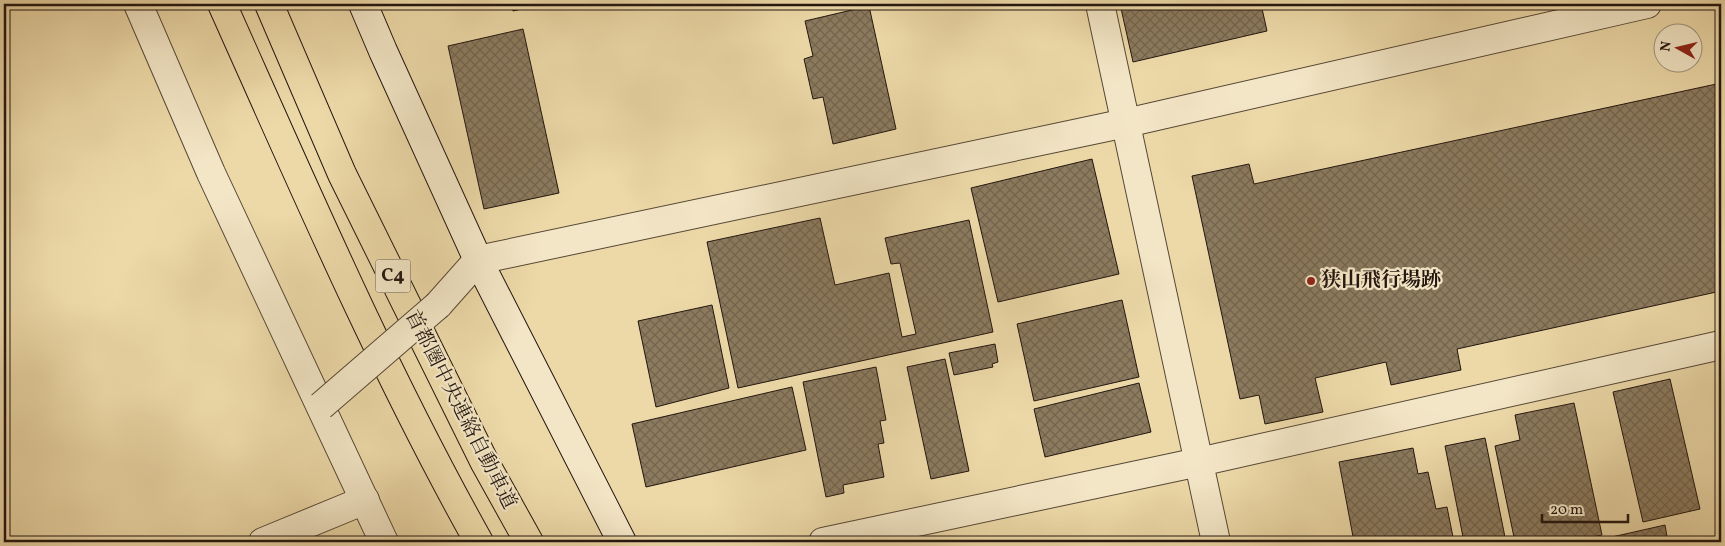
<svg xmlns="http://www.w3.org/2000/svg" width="1725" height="546" viewBox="0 0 1725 546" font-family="Vollkorn,'Noto Serif JP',serif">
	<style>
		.building { fill: url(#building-cross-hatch); stroke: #231610 }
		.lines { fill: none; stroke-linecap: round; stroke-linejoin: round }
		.street-casing { stroke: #564736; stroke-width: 30 }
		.secondary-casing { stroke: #231610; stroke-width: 30 }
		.highway-casing { stroke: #231610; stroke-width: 30 }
		.street { stroke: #f3e6c6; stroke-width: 28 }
		.secondary { stroke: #f3e6c6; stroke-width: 28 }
		.highway { stroke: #edd9a8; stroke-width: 28 }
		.street-bridge-casing { stroke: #564736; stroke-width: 30; stroke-linecap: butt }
		.street-bridge { stroke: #f3e6c6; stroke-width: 28 }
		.poi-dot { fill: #8f2418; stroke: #f3e6c6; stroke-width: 2 }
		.labels { text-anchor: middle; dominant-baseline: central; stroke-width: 4.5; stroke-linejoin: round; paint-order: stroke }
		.shield { fill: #f3e6c6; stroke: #615447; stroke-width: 1 }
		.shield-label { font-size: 19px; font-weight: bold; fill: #231610 }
		.poi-label { font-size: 20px; font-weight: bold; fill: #231610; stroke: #f3e6c6; text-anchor: start }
		.street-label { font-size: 20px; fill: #231610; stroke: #f3e6c6 }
	</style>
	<defs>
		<pattern id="building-cross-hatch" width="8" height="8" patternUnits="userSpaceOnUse" patternTransform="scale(1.25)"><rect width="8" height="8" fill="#8c7b5f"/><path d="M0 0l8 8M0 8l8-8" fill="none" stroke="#72644d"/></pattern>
	</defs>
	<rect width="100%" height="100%" fill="#edd9a8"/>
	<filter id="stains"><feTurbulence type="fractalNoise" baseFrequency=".004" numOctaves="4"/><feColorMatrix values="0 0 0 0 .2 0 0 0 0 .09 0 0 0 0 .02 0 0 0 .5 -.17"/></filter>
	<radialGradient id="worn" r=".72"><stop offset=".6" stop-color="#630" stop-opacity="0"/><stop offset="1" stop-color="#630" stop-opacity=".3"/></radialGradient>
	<g class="building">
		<polygon points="511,4 543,4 513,11"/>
		<polygon points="1120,4 1261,4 1267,31 1133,62"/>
		<polygon points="869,6 896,129 833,144 823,97 813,99 804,59 813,56 805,21"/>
		<polygon points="523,29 559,193 484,209 448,46"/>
		<polygon points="1721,83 1721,291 1457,349 1461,370 1391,385 1386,362 1315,378 1323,412 1265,424 1259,395 1240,399 1192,176 1249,164 1254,184"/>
		<polygon points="1092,159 1119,274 998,302 971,188"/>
		<polygon points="820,218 835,285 889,273 902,337 916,334 900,263 891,264 885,238 969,220 993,332 738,388 707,242"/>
		<polygon points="1122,300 1139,377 1034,401 1017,324"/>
		<polygon points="712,305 729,388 656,407 638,321"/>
		<polygon points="995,344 998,362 992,364 993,367 954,375 949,353"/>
		<polygon points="945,359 969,471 931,479 907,367"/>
		<polygon points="876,367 886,420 880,421 884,443 878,444 884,477 843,485 844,493 826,497 803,382"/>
		<polygon points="1670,379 1700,509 1643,522 1613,392"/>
		<polygon points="1139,383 1151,432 1045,457 1034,409"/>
		<polygon points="792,387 806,450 646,487 632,424"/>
		<polygon points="1574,403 1602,535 1568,542 1515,542 1495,446 1520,440 1515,415"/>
		<polygon points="1485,438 1506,542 1464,542 1445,446"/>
		<polygon points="1413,448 1418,474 1428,472 1436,509 1447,507 1454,542 1354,542 1339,462"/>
		<polygon points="1665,525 1668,542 1604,542 1603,539"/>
	</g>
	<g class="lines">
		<defs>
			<g id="street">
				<polyline points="138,4 211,173 384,542"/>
				<polyline points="1100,4 1216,542"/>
				<polyline points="438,305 478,260 1126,123 1647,4"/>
				<polyline points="263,542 365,500"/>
				<polyline points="823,542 1199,462 1721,345"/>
			</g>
			<polyline id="secondary" points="363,4 383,51 478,260 622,542"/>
			<g id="highway">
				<path d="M222,4C303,185 382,369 479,542"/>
				<polyline points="269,4 342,174 485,463 529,542"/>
			</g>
		</defs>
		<use href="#street" class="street-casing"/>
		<use href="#secondary" class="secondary-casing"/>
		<use href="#highway" class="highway-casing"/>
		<use href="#street" class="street"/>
		<use href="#secondary" class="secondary"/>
		<use href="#highway" class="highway"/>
		<defs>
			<polyline id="street-bridge" points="321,406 438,305"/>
		</defs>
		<use href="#street-bridge" class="street-bridge-casing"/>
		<use href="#street-bridge" class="street-bridge"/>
	</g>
	<circle class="poi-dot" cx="1311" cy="281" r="5"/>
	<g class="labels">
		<rect class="shield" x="375.5" y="259.5" width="35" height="33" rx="4"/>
		<g class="shield-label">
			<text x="393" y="276">C4</text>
		</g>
		<g class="poi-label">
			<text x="1321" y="281">狭山飛行場跡</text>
		</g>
		<g class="street-label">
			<text transform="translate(460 410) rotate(63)">首都圏中央連絡自動車道</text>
		</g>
	</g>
	<rect width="1725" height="546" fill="none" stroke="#edd9a8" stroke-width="20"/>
	<rect x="5" y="5" width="1715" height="536" fill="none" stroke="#231610" stroke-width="2.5"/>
	<rect x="10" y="10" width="1705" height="526" fill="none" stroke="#231610"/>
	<g transform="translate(1678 48) rotate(278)"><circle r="24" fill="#f3e6c6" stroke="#a0937d"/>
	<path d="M0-4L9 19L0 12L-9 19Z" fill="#8f2418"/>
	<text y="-8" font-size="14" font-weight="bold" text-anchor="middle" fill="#231610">N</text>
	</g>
	<path d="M1542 514v8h86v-8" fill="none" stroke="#231610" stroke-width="2.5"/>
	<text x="1550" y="514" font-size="15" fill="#231610" stroke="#f3e6c6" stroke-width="4" paint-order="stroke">20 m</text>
	<rect width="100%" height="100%" filter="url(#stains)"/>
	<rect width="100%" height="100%" fill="url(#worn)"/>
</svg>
